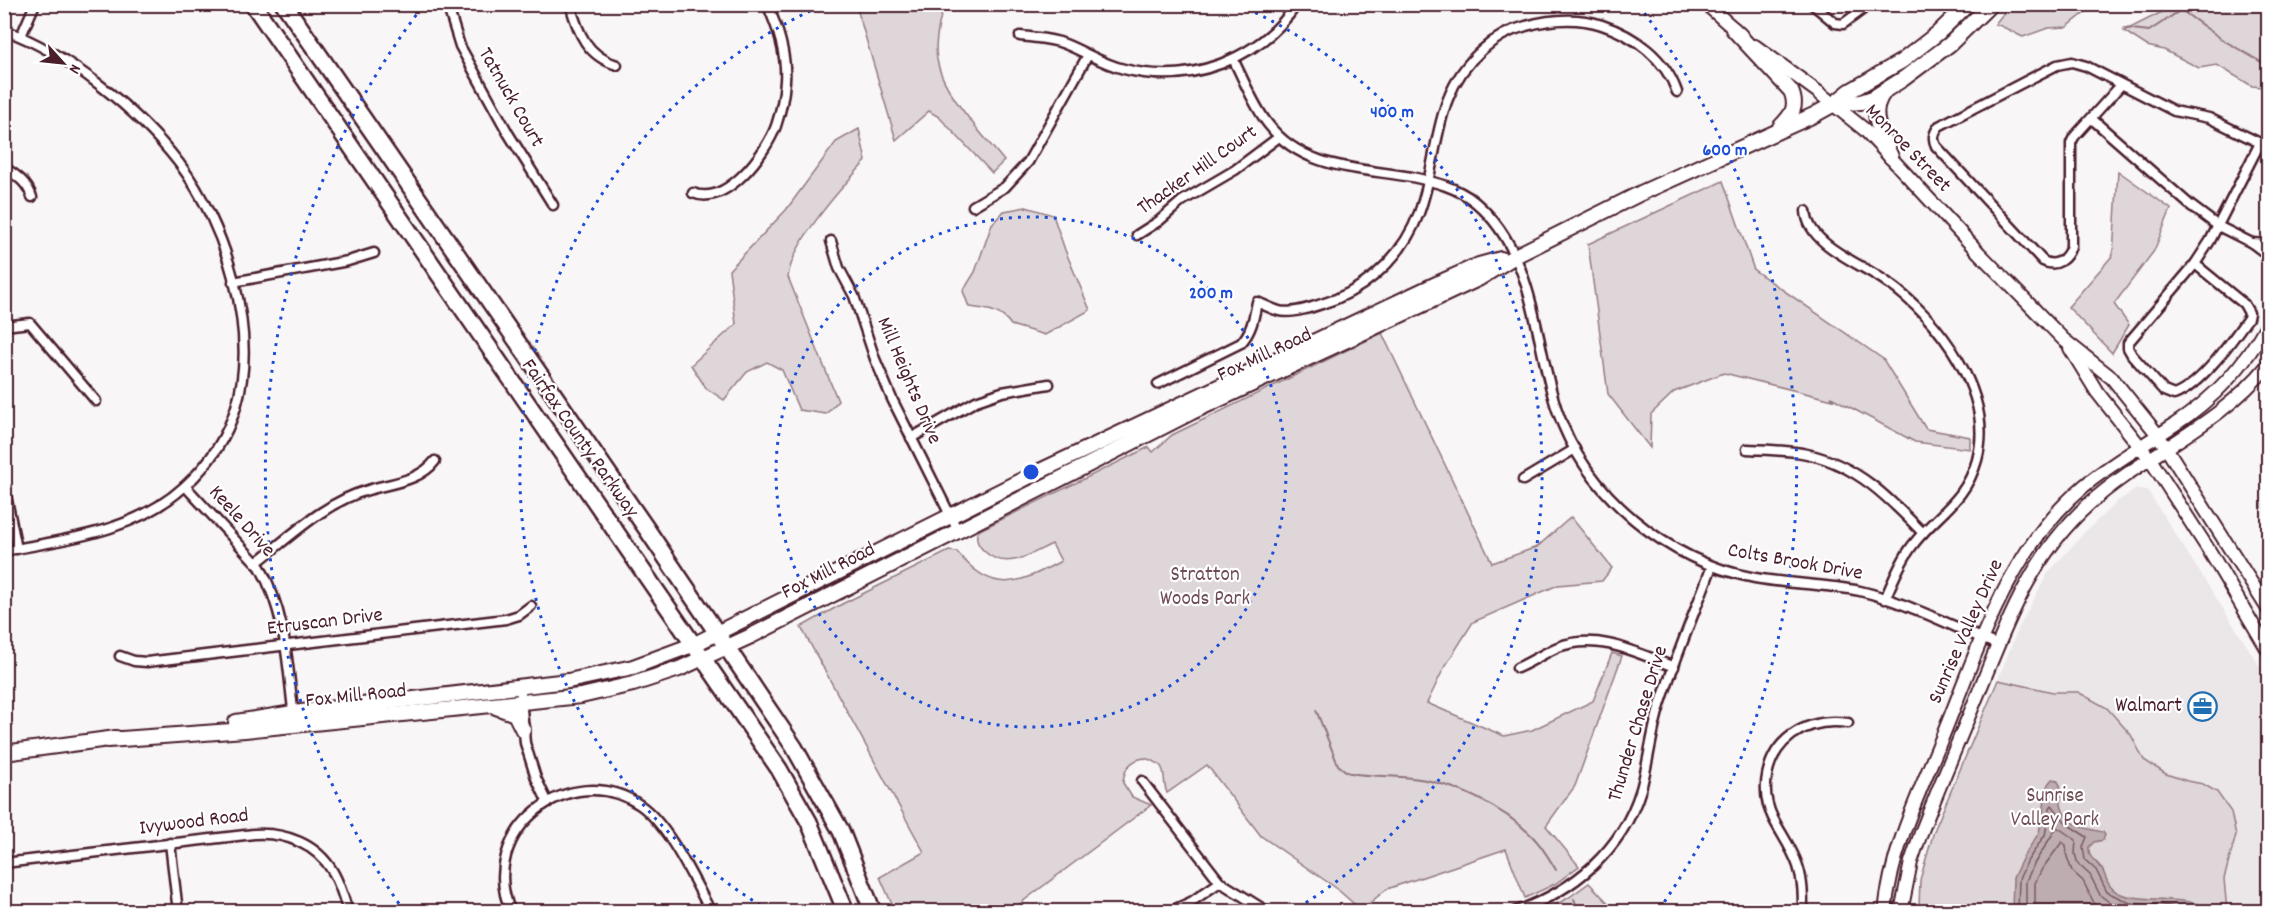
<svg xmlns="http://www.w3.org/2000/svg" width="2273" height="916" viewBox="0 0 2273 916" font-family="Dekko,sans-serif">
	<style>
		.built { fill: #ebe6e8 }
		.green { fill: #ded6d9; stroke: #947a82; stroke-width: 1.5 }
		.water { fill: #bdadb0; stroke: #8f747b; stroke-width: 1.5 }
		.lines { fill: none; stroke-linecap: round; stroke-linejoin: round }
		.shore { stroke: #785860; stroke-width: 1.5 }
		.stream { stroke: #8f747b; stroke-width: 2 }
		.street-casing { stroke: #4a1f2b; stroke-width: 13 }
		.secondary-casing { stroke: #4a1f2b; stroke-width: 16 }
		.primary-casing { stroke: #4a1f2b; stroke-width: 18 }
		.highway-casing { stroke: #4a1f2b; stroke-width: 20 }
		.street { stroke: #fff; stroke-width: 8 }
		.secondary { stroke: #fff; stroke-width: 12 }
		.primary { stroke: #fff; stroke-width: 14 }
		.highway { stroke: #fff; stroke-width: 15 }
		.ring { fill: none; stroke: #1d4ed8; stroke-width: 3; stroke-dasharray: 3 6 }
		.labels { text-anchor: middle; dominant-baseline: central; stroke-width: 4.5; stroke-linejoin: round; paint-order: stroke }
		.street-label { font-size: 21px; fill: #4a1f2b; stroke: #fff }
		.park-label { font-size: 21px; fill: #6f4d56; stroke: #fff }
		.poi-label { font-size: 21px; fill: #4a1f2b; stroke: #fff; text-anchor: end }
		.centre { fill: #1d4ed8; stroke: #fff; stroke-width: 3 }
		.ring-label { font-size: 18px; text-anchor: middle; font-weight: bold; fill: #1d4ed8; stroke: #fff; stroke-width: 4.5; stroke-linejoin: round; paint-order: stroke }
	</style>
	<rect width="100%" height="100%" fill="#f8f6f7"/>
	<filter id="ink" filterUnits="userSpaceOnUse"><feTurbulence type="fractalNoise" baseFrequency=".0167" numOctaves="2"/><feDisplacementMap in="SourceGraphic" scale="12" xChannelSelector="R" yChannelSelector="G"/><feConvolveMatrix kernelMatrix="1 2 1 2 8 2 1 2 1" color-interpolation-filters="sRGB"/></filter>
	<g filter="url(#ink)">
		<polygon class="built" points="2137,489 2147,490 2268,679 2268,911 2227,911 2224,879 2236,835 2203,784 2187,781 2166,774 2144,760 2131,735 2107,708 2078,692 2053,692 1998,680 2017,631 2048,573 2085,532 2118,501"/>
		<g class="green">
			<polygon points="2166,4 2259,5 2268,24 2268,92 2262,87 2252,86 2217,65 2199,68 2164,50 2147,46 2124,31 2162,12 2162,8"/>
			<path d="M856,5H948L943,7C939,24 933,46 938,64C945,95 983,135 1004,161L992,173L939,117L929,111L896,140Z"/>
			<path d="M2010,5V4L2106,5L2086,12L2067,27L2048,28L2023,37C2013,33 2006,27 1995,24Z"/>
			<path d="M859,129L866,161C842,187 792,242 788,277L838,401L826,414L799,410L782,370L767,362L747,372L724,400L706,388L691,365L736,324L729,270L786,210L836,142Z"/>
			<polygon points="2118,171 2171,209 2154,251 2114,304 2129,325 2112,353 2068,307 2113,255"/>
			<polygon points="1723,181 1754,270 1883,359 1926,429 1970,437 1970,449 1915,442 1831,397 1833,400 1724,373 1674,392 1651,414 1650,448 1608,394 1588,244"/>
			<path d="M1026,207L1053,215L1065,250L1090,310L1045,335L1011,325C1001,310 986,309 969,307L963,291L975,272L992,224L1004,211Z"/>
			<path d="M1382,333L1492,563L1537,547L1571,517L1612,568L1602,581L1558,585L1473,622L1444,668L1427,703L1504,736L1532,730L1593,701L1612,653L1622,656L1575,786L1546,826L1579,866L1555,884L1525,898L1506,849L1387,889L1361,910L1336,888L1261,836L1207,765L1167,793C1160,776 1172,765 1144,758C1130,760 1124,769 1123,783L1132,797L1151,805L1010,911H895L880,877L924,852L801,627L842,604L949,551L957,552C993,595 1017,585 1061,561L1052,544C1030,554 1006,572 984,551C978,545 976,541 977,533L980,530L1149,447L1153,452L1172,435Z"/>
			<polygon points="1998,680 2053,692 2078,692 2107,708 2131,735 2144,760 2166,774 2187,781 2203,784 2217,792 2231,812 2236,835 2224,879 2227,911 1929,912 1919,907 1920,880 1934,831"/>
			<polygon points="1589,883 1616,911 1546,911 1545,910 1568,898"/>
		</g>
		<path class="water" d="M2052,779L2057,780L2060,785C2062,791 2060,798 2061,804C2064,825 2087,829 2103,832L2105,835L2103,840L2094,842L2089,847C2088,859 2096,860 2102,869C2105,874 2106,881 2110,886C2125,908 2189,891 2211,911H2012L2013,878L2023,857L2039,833L2048,784Z"/>
		<g class="lines">
			<g class="shore">
				<polyline points="2018,912 2019,879 2028,860 2045,835 2050,808 2052,805 2067,824 2087,837 2083,847 2085,860 2096,870 2107,892 2130,903 2148,905 2159,904 2197,912"/>
				<polyline points="2026,912 2026,881 2034,864 2057,827 2076,840 2075,854 2078,864 2090,875 2100,895 2113,905 2136,912"/>
				<polyline points="2035,912 2035,883 2042,869 2062,842 2066,845 2067,857 2072,871 2083,881 2094,903 2107,912"/>
			</g>
			<g class="stream">
				<polyline points="2177,4 2181,10"/>
				<polyline points="2124,28 2149,31 2181,10 2223,40 2268,66"/>
				<path d="M1316,710L1338,765L1347,772C1362,777 1394,775 1412,778C1452,782 1503,807 1532,836C1542,846 1549,858 1556,870"/>
				<polyline points="1574,899 1579,912"/>
			</g>
			<defs>
				<g id="street">
					<polyline points="447,4 460,46 508,133 553,205"/>
					<path d="M570,4C578,33 587,56 617,65"/>
					<polyline points="1812,4 1835,23 1843,24 1870,4"/>
					<path d="M4,30C68,53 138,110 179,163C226,225 259,331 236,407C227,437 208,465 185,486C135,532 68,539 4,551"/>
					<polyline points="21,36 35,4"/>
					<path d="M1020,36C1036,38 1051,38 1065,44C1085,52 1103,64 1124,69C1189,86 1259,60 1297,4"/>
					<path d="M1233,59C1244,80 1253,105 1268,124C1303,170 1361,168 1412,177C1435,182 1457,187 1475,202C1536,253 1534,342 1557,410C1586,495 1667,561 1755,578C1789,584 1825,584 1860,591C1907,602 1953,627 1998,645"/>
					<path d="M2121,85L2074,137L2071,143V246C2067,259 2056,268 2043,261L1936,146C1932,138 1934,133 1939,126L2057,65L2072,62L2086,66L2174,111L2209,118L2260,143L2210,241L2195,264"/>
					<polyline points="2092,119 2190,205 2218,226 2252,243 2268,255"/>
					<path d="M4,167C17,176 27,182 32,197"/>
					<path d="M693,193C726,207 766,153 776,126C781,111 784,96 785,81C787,54 778,28 767,4"/>
					<polyline points="973,206 1005,187 1028,162 1088,55"/>
					<path d="M1806,211C1808,246 1863,264 1888,283C1939,319 1995,394 1977,460C1965,503 1936,514 1912,546C1900,562 1893,581 1885,599"/>
					<polyline points="1137,235 1159,221 1182,201 1235,170 1279,137"/>
					<polyline points="831,241 839,268 854,296 875,359 892,399 958,531"/>
					<polyline points="2252,243 2268,244"/>
					<path d="M2195,264L2244,304L2249,313L2248,318C2231,342 2201,385 2174,395L2164,391L2132,355L2128,348V343Z"/>
					<polyline points="233,282 348,261 374,253"/>
					<polyline points="4,326 30,323 96,401"/>
					<path d="M1158,384L1241,343C1252,331 1254,317 1257,302C1264,305 1272,309 1279,311C1294,315 1322,304 1336,299C1374,283 1405,251 1419,213C1441,154 1431,95 1482,50C1494,39 1510,30 1526,26C1551,19 1577,17 1602,25C1635,36 1665,58 1677,92"/>
					<polyline points="911,438 976,401 1002,392 1049,384"/>
					<path d="M1747,449C1767,450 1788,450 1807,454C1857,465 1889,498 1923,533"/>
					<polyline points="1523,480 1575,449"/>
					<polyline points="4,485 17,549"/>
					<path d="M185,486L260,567C287,616 287,663 294,718"/>
					<path d="M256,563C291,536 325,502 368,490C391,483 420,481 435,461"/>
					<polyline points="120,656 134,661 147,662 506,619 519,615 531,606"/>
					<path d="M1517,668C1531,662 1544,653 1558,647C1598,632 1637,653 1674,667"/>
					<polyline points="520,686 525,743 536,778 547,801"/>
					<polyline points="1142,781 1220,882 1268,912"/>
					<polyline points="170,843 178,912"/>
					<path d="M4,863L254,834C285,832 317,844 333,872C340,884 344,898 348,912"/>
					<path d="M511,912C475,833 570,757 640,805C669,825 694,881 711,912"/>
					<polyline points="1169,912 1191,902 1220,882"/>
					<path d="M1514,912C1574,891 1622,851 1641,789C1648,764 1651,737 1658,712C1673,663 1694,614 1712,566"/>
					<path d="M1803,912C1803,896 1803,881 1798,866C1792,848 1781,834 1773,818C1759,790 1766,754 1792,735C1809,723 1827,720 1848,723"/>
				</g>
				<g id="secondary">
					<polyline points="1706,4 1741,35"/>
					<polyline points="1755,46 1818,92 1865,130 1980,254 2064,340 2112,378 2158,435 2268,609"/>
					<polyline points="2070,348 2097,392 2150,459 2210,552 2268,650"/>
					<path d="M1885,912C1891,851 1918,796 1941,740C1978,650 2007,551 2084,486C2112,463 2144,445 2174,425C2214,399 2245,365 2268,323"/>
					<path d="M1901,912L1911,862L1921,833C1939,787 1959,740 1978,694C2007,623 2030,557 2089,504C2147,452 2218,427 2268,365"/>
				</g>
				<g id="primary">
					<path d="M1733,29L1791,91C1798,107 1792,115 1780,127"/>
					<path d="M1884,92C1867,113 1882,135 1891,157"/>
					<polyline points="1834,104 1861,102 1873,98 1903,79 1950,44 1991,4"/>
					<polyline points="496,707 515,714 523,730"/>
					<polyline points="236,722 293,713 568,681 633,667 695,644 1040,471 1432,286 1479,265 1501,259"/>
					<polyline points="108,740 245,730 581,696 633,684 679,669 751,636 1192,412 1478,279 1515,256 1641,193 1814,115 1834,104 1850,91 1902,61 1938,33 1968,4"/>
					<polyline points="4,753 116,738"/>
				</g>
				<g id="highway">
					<polyline points="253,4 779,769 809,822 846,912"/>
					<polyline points="284,4 646,528 794,747 841,831 873,912"/>
				</g>
			</defs>
			<use href="#street" class="street-casing"/>
			<use href="#secondary" class="secondary-casing"/>
			<use href="#primary" class="primary-casing"/>
			<use href="#highway" class="highway-casing"/>
			<use href="#street" class="street"/>
			<use href="#secondary" class="secondary"/>
			<use href="#primary" class="primary"/>
			<use href="#highway" class="highway"/>
		</g>
	</g>
	<g class="ring">
		<circle cx="1031" cy="472" r="255"/>
		<path d="M768 910A511 511 0 0 1 823 5M1239 5A511 511 0 0 1 1294 910"/>
		<path d="M404 911A766 766 0 0 1 423 6M1639 6A766 766 0 0 1 1658 911"/>
	</g>
	<defs>
		<symbol id="office-ring" viewBox="-11 -11 22 22"><circle r="9.5" fill="#fff" stroke="#1f6fb2" stroke-width="1.5"/><path d="M-6-3h4V-5.5h4V-3h4V5H-6ZM-1-4.5V-3h2v-1.5ZM-6 0V1H6V0Z" fill="#1f6fb2"/></symbol>
	</defs>
	<g fill-rule="evenodd">
		<use href="#office-ring" x="2186" y="690" width="33" height="33"/>
	</g>
	<g class="labels">
		<g class="street-label">
			<text transform="translate(510 98) rotate(60)">Tatnuck Court</text>
			<text transform="translate(1907 149) rotate(46)">Monroe Street</text>
			<text transform="translate(1198 171) rotate(-35)">Thacker Hill Court</text>
			<text transform="translate(1265 356) rotate(-25)">Fox Mill Road</text>
			<text transform="translate(908 381) rotate(67)">Mill Heights Drive</text>
			<text transform="translate(579 439) rotate(55)">Fairfax County Parkway</text>
			<text transform="translate(241 522) rotate(48)">Keele Drive</text>
			<text transform="translate(1795 563) rotate(10)">Colts Brook Drive</text>
			<text transform="translate(829 572) rotate(-27)">Fox Mill Road</text>
			<text transform="translate(325 623) rotate(-7)">Etruscan Drive</text>
			<text transform="translate(1967 632) rotate(-66)">Sunrise Valley Drive</text>
			<text transform="translate(356 697) rotate(-6)">Fox Mill Road</text>
			<text transform="translate(1639 724) rotate(-73)">Thunder Chase Drive</text>
			<text transform="translate(194 823) rotate(-7)">Ivywood Road</text>
		</g>
		<g class="park-label">
			<text x="1205" y="576">Stratton<tspan x="1205" dy="24">Woods Park</tspan></text>
			<text x="2055" y="797">Sunrise<tspan x="2055" dy="24">Valley Park</tspan></text>
		</g>
		<g class="poi-label">
			<text x="2182" y="707">Walmart</text>
		</g>
	</g>
	<circle cx="1031" cy="472" r="9" class="centre"/>
	<g class="ring-label">
		<text x="1392" y="117">400 m</text>
		<text x="1725" y="155">600 m</text>
		<text x="1211" y="298">200 m</text>
	</g>
	<rect width="2273" height="916" fill="none" stroke="#fff" stroke-width="24"/>
	<rect x="12" y="12" width="2249" height="892" fill="none" stroke="#4a1f2b" stroke-width="2" filter="url(#ink)"/>
	<g transform="translate(63 63) rotate(117)" stroke="#ffffff" stroke-width="4.5" paint-order="stroke">
	<path d="M0-4.5L10 22L0 15L-10 22Z" fill="#4a1f2b"/>
	<text y="-9" font-size="16" font-weight="bold" text-anchor="middle" fill="#4a1f2b">N</text>
	</g>
</svg>
